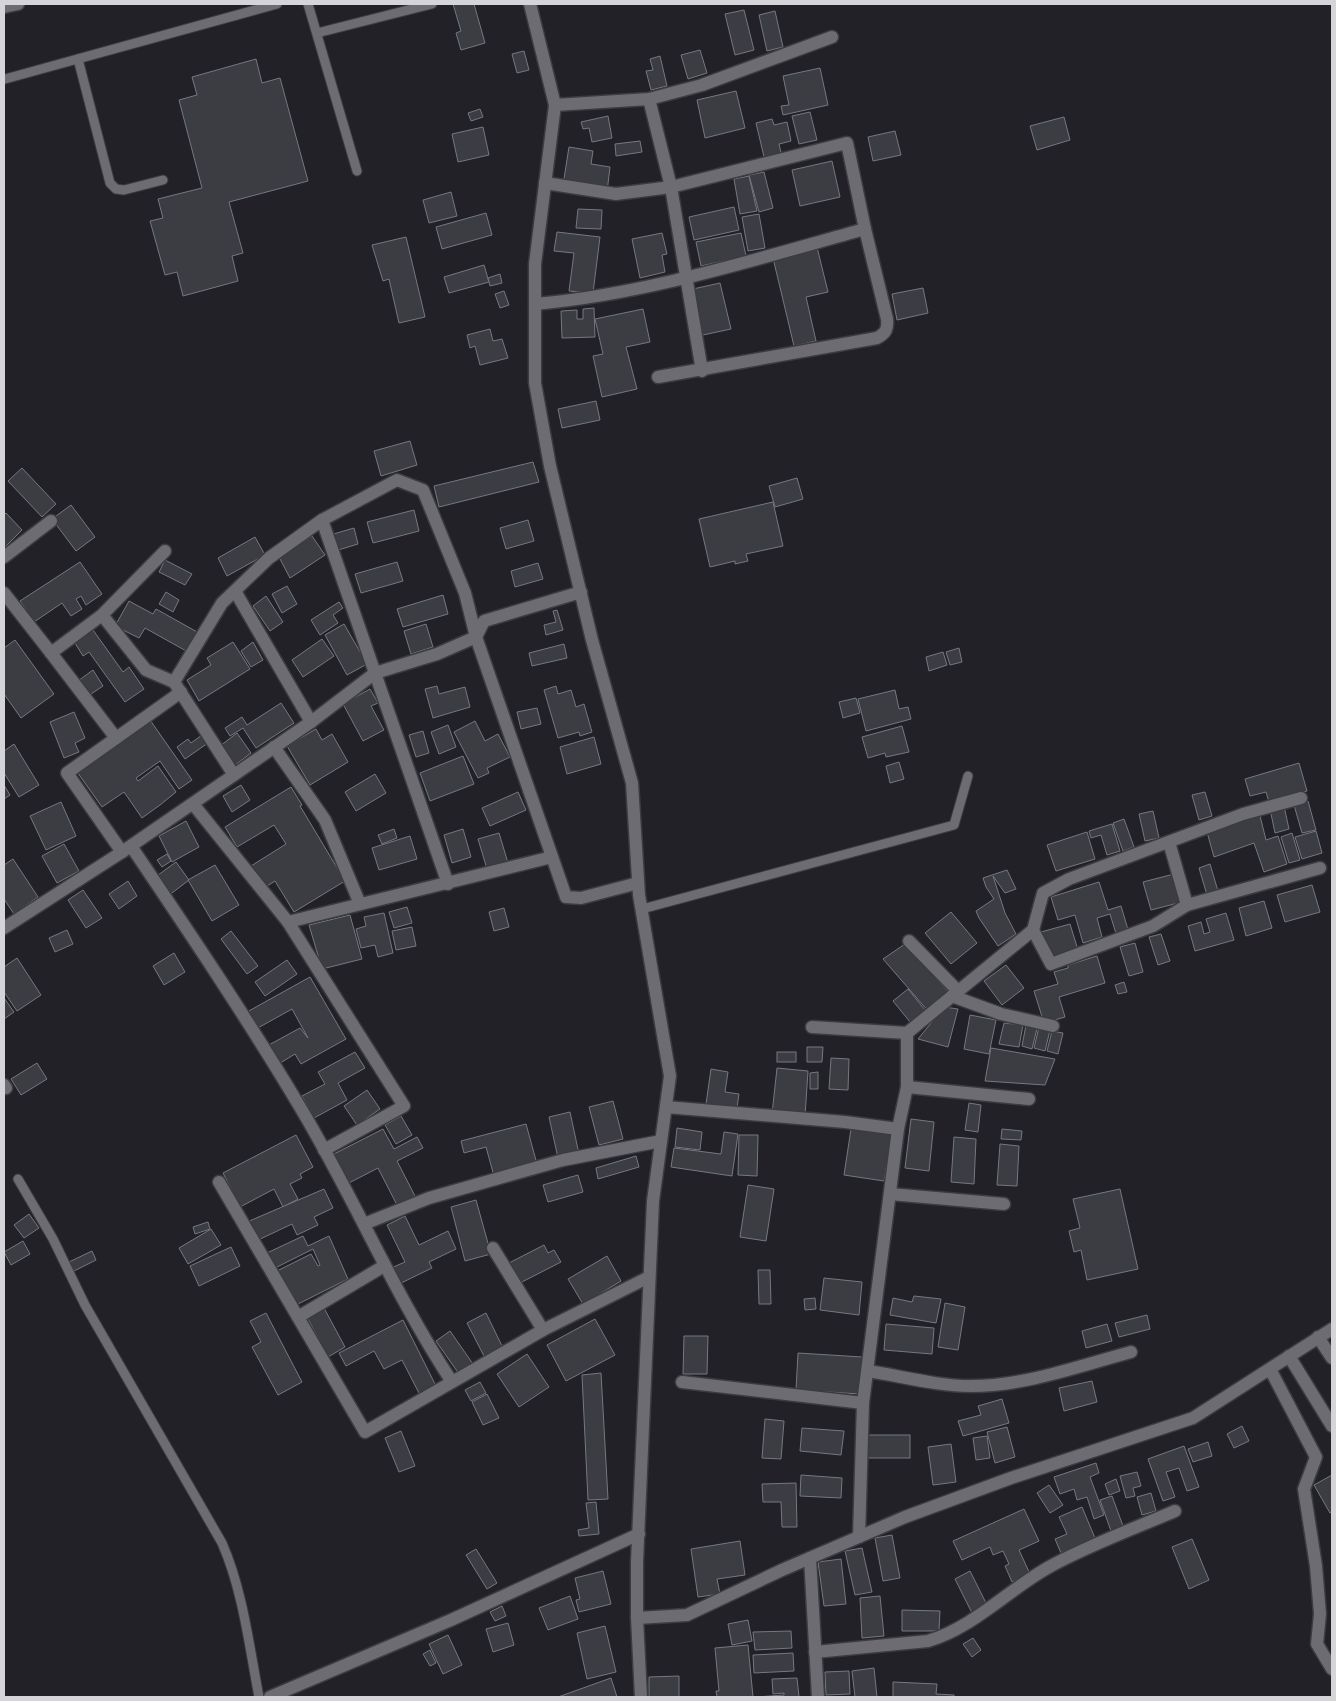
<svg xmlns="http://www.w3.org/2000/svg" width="1336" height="1701" viewBox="0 0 1336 1701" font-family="'Varela Round',sans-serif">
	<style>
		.building { fill: #3b3d43; stroke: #767880 }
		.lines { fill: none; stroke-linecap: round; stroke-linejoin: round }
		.service-casing { stroke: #3c3b40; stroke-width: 11 }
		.minor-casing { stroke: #3c3b40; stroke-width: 15 }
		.tertiary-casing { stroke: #3c3b40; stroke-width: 15 }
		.service { stroke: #6d6c73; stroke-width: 9 }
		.minor { stroke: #6d6c73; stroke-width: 12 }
		.tertiary { stroke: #6d6c73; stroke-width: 12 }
	</style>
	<rect width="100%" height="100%" fill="#222127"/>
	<g class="building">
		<polygon points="453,4 474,4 485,43 461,50 456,33 461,31"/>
		<polygon points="744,10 754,50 735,55 725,14"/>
		<polygon points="775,11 783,47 767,51 759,15"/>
		<polygon points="700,50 707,73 688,79 681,55"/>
		<polygon points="524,51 529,70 517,73 512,54"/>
		<polygon points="660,56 667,86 651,90 646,71 653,70 650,59"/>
		<polygon points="256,59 262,83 280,78 308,181 229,202 243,253 232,256 238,281 183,296 177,272 165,275 150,221 163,218 158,199 202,188 179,100 197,95 192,77"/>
		<polygon points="820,68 828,105 783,115 781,106 789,105 783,76"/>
		<polygon points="736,91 745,128 705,138 697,100"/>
		<polygon points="480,109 483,117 471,121 468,113"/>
		<polygon points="810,112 817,140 799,144 792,116"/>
		<polygon points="608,116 612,138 592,142 589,128 583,129 581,122"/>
		<polygon points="1064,117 1070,140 1037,150 1030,126"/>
		<polygon points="772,119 774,125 787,122 791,141 779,144 782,157 765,161 756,123"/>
		<polygon points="483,127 489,155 458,162 452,134"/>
		<polygon points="895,131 901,155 873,161 868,137"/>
		<polygon points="640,141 642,152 616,156 615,144"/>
		<polygon points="569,147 593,151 591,164 610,167 607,192 563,185"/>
		<polygon points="832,161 840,197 800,206 792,170"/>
		<polygon points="764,172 773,208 759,212 749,175"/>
		<polygon points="749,176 757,211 740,214 734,179"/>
		<polygon points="451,192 457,216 429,223 423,200"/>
		<polygon points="734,207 739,230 694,240 689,217"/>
		<polygon points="578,209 602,210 601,229 576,228"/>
		<polygon points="486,213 492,235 442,249 436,227"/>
		<polygon points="759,214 765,248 748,251 742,217"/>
		<polygon points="557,232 600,237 593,293 569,291 574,253 554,251"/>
		<polygon points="662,233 667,254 662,255 665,272 640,278 632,239"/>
		<polygon points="741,233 746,256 701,266 696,242"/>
		<polygon points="406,237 425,317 399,323 389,279 383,281 372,245"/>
		<polygon points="817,247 828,292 806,297 816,341 794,346 773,258"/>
		<polygon points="484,265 489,282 449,293 444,277"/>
		<polygon points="500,274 502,283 490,286 488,278"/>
		<polygon points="720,283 731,329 703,335 693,289"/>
		<polygon points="923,288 928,313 897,320 892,294"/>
		<polygon points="504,291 509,305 500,308 495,294"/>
		<polygon points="594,308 595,337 562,338 561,311 577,310 577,319 583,319 583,309"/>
		<polygon points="643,309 650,342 626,347 637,389 602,397 593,356 603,354 595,319"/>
		<polygon points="490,329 493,341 502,339 508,358 480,365 475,346 470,348 467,335"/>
		<polygon points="596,401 600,420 562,428 558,409"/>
		<polygon points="410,441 417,465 381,476 374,451"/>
		<polygon points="533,462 539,482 439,507 434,486"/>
		<polygon points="22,468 56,504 42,517 8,481"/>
		<polygon points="797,478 803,499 775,507 769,486"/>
		<polygon points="773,502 783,546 746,554 748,561 735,564 735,561 710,567 699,519"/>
		<polygon points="71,505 95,537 76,551 52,519"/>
		<polygon points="414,510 419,531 373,543 367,522"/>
		<polygon points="6,513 22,530 4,548 4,515"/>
		<polygon points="528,520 534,541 506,549 500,528"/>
		<polygon points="354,528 358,544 335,551 330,535"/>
		<polygon points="312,536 325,555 290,578 279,557"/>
		<polygon points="255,537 265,555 227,576 218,558"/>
		<polygon points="165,560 192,574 185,585 159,572"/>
		<polygon points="80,562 102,594 86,605 81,596 76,599 82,609 71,616 62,603 34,622 20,601"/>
		<polygon points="397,562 403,581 361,593 355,574"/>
		<polygon points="538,563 543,579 515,587 511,571"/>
		<polygon points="287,586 297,604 282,613 272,594"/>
		<polygon points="166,592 179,600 173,612 159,604"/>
		<polygon points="443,595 448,614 403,627 397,609"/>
		<polygon points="266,596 283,622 270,631 253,606"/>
		<polygon points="129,601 153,614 156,609 199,633 188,652 145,628 139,638 115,626"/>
		<polygon points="339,602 343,608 333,615 338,623 320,635 311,620"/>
		<polygon points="557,610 563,630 546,635 544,625 556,622 553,611"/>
		<polygon points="344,624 367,664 347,675 325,635"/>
		<polygon points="426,624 433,647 411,654 404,631"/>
		<polygon points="93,630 123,672 129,667 144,689 125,702 89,652 83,656 75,643"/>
		<polygon points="322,639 334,656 303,677 292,660"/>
		<polygon points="15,640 54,694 21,718 4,694 4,648"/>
		<polygon points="233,642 250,669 199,701 187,680 211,665 207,658"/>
		<polygon points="253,642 263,660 251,667 241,651"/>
		<polygon points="564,644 567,658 532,666 529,653"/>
		<polygon points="959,648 962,662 950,665 946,652"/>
		<polygon points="943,652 947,665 929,671 926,657"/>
		<polygon points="93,670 103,686 88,696 78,681"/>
		<polygon points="437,686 439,694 465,687 470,707 433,718 425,689"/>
		<polygon points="556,686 558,694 571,690 576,707 584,704 592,732 580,736 579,732 558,738 544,690"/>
		<polygon points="370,689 378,703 371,706 384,730 363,741 343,704"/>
		<polygon points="895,690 899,709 908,707 911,719 866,731 858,699"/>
		<polygon points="856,698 860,713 843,718 839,702"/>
		<polygon points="281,703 294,723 256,748 243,728 230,736 225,728 242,717 247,725"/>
		<polygon points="537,708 541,724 521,729 517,712"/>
		<polygon points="74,712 85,738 75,743 79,752 64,758 50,722"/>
		<polygon points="150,720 192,780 179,789 160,761 136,778 138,781 158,766 176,792 160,805 142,818 124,792 102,807 75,769"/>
		<polygon points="475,721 485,741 498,734 510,757 487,768 489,773 478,778 454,732"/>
		<polygon points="448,725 456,747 439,754 431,732"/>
		<polygon points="902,726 909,752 886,757 885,753 868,758 862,737"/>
		<polygon points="316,729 322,740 332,734 348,762 310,785 287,746"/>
		<polygon points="423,731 429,753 416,757 409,735"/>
		<polygon points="237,733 251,753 234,766 220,746"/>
		<polygon points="202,735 208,743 185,759 177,747 188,739 191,743"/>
		<polygon points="594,737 601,764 567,774 560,747"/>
		<polygon points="14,744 39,785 19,797 4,773 4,751"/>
		<polygon points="463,756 474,784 430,801 420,773"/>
		<polygon points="899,762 904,779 890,783 886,766"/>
		<polygon points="1299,763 1307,791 1269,802 1266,792 1250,796 1245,779"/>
		<polygon points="375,774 386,793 356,811 345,792"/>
		<polygon points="4,785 10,795 4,799"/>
		<polygon points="241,785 250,800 232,812 223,796"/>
		<polygon points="291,787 302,805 300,806 345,881 294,912 275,881 264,888 251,866 286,844 274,825 237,847 225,827"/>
		<polygon points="518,792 526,810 490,826 482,808"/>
		<polygon points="1205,792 1212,816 1199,820 1192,795"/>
		<polygon points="1308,801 1316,830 1302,833 1294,805"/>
		<polygon points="61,802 76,836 46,850 30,816"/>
		<polygon points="1284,806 1289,829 1275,833 1270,809"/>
		<polygon points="1153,811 1159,838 1145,841 1139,814"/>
		<polygon points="1259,812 1266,840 1278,836 1287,864 1264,872 1254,843 1214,857 1207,832"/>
		<polygon points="1124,819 1134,847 1123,851 1113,823"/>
		<polygon points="186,821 199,847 172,862 159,836"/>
		<polygon points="1112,824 1120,851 1107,855 1101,835 1091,838 1089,831"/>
		<polygon points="394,829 397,838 382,844 378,835"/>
		<polygon points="463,829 471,857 452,863 444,835"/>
		<polygon points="1316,831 1322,853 1302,859 1295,837"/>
		<polygon points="1087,832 1095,859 1056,871 1047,845"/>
		<polygon points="499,833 508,863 487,869 478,839"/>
		<polygon points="1292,833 1300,860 1289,863 1281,837"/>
		<polygon points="410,836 417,859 379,870 372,848"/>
		<polygon points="64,844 79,871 57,883 42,856"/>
		<polygon points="167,854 171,861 162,867 157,860"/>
		<polygon points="13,859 38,897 14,914 4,899 4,865"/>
		<polygon points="176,862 189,880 168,896 154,878"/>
		<polygon points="1210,864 1218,891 1207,895 1199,868"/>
		<polygon points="215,865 239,905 212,921 188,880"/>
		<polygon points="1007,870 1016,889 1005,893 993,876 1005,913 1016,934 998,946 979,918 976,911 994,899 986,887 983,878"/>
		<polygon points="1174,874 1182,902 1151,910 1143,882"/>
		<polygon points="128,881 137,896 119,909 109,894"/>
		<polygon points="1099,882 1108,910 1121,906 1129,933 1117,937 1110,914 1097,918 1102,937 1083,943 1075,915 1058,920 1051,897"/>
		<polygon points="1312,885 1320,912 1285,922 1277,895"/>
		<polygon points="83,890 102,918 86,928 68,900"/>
		<polygon points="1264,901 1272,928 1246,936 1239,908"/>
		<polygon points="407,907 412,923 394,928 389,912"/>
		<polygon points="504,908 509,927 494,931 489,912"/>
		<polygon points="951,912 977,943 951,964 925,933"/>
		<polygon points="384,913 393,953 378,957 375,945 361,948 356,929 366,926 364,917"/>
		<polygon points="1226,913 1234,940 1195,951 1188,926 1201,922 1204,934 1210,932 1206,919"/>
		<polygon points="350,915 362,959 322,969 309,925"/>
		<polygon points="1070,924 1078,950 1048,958 1041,932"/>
		<polygon points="412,927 416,946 396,950 392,931"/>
		<polygon points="67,930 73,944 55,952 49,938"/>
		<polygon points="231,931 258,966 247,974 221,939"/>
		<polygon points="1161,934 1170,961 1158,965 1149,937"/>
		<polygon points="1135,943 1143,972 1129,976 1120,947"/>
		<polygon points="905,944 952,996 929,1012 883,959"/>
		<polygon points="174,953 185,972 164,985 153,966"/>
		<polygon points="1097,956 1105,983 1059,997 1065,1017 1044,1023 1034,991 1058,984 1054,972 1068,968 1068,965"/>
		<polygon points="17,958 41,995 17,1011 4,992 4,967"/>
		<polygon points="287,960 297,974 265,996 255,982"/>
		<polygon points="1006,965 1024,988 1002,1005 984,981"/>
		<polygon points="310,977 346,1039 301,1064 295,1054 277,1065 267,1046 300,1028 308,1038 292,1009 256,1029 247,1012"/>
		<polygon points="1124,982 1127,992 1118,994 1115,985"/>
		<polygon points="908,989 925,1010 910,1022 893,1001"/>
		<polygon points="4,998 14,1012 4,1019"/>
		<polygon points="944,1007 958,1009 948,1047 918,1039"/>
		<polygon points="970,1015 996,1020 989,1054 964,1049"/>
		<polygon points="1004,1023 1023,1025 1019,1047 999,1044"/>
		<polygon points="1026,1025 1037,1028 1032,1049 1022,1046"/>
		<polygon points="1039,1027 1050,1030 1045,1051 1034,1048"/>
		<polygon points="1052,1031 1063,1033 1058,1054 1047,1051"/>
		<polygon points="807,1047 823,1047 822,1062 807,1062"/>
		<polygon points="991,1048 1055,1059 1045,1085 985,1081"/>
		<polygon points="355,1052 365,1068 338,1083 347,1100 314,1118 302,1096 325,1084 318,1072"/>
		<rect x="777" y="1052" width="19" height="10"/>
		<polygon points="831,1058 849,1059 848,1090 829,1089"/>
		<polygon points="37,1063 47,1079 21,1095 11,1079"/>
		<polygon points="777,1068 808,1071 805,1116 772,1114"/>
		<polygon points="711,1069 728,1072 725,1092 739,1094 737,1108 706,1104"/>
		<polygon points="818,1072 818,1089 810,1089 810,1073"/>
		<polygon points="367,1090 380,1109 357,1125 344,1106"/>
		<polygon points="613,1101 623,1139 599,1145 589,1107"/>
		<polygon points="969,1103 981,1105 978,1132 965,1130"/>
		<polygon points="570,1112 579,1154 558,1158 549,1117"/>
		<polygon points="401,1116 412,1135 396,1144 385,1125"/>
		<polygon points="911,1119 934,1122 929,1171 905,1168"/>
		<polygon points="526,1124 537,1164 494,1176 486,1147 464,1153 461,1141"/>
		<polygon points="677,1128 702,1132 700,1150 675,1147"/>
		<polygon points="383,1129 394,1149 417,1137 423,1148 397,1161 415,1196 397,1205 378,1168 345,1185 330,1156"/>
		<polygon points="851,1129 892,1135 884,1181 844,1175"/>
		<polygon points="1002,1129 1022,1131 1021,1140 1001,1139"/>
		<polygon points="724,1132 738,1134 732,1176 671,1167 674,1148 721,1154"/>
		<polygon points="296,1135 313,1167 300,1174 302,1178 290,1184 298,1199 283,1207 274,1189 240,1207 223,1173"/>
		<polygon points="739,1135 758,1135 757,1176 738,1175"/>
		<polygon points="954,1137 976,1139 974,1184 951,1182"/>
		<polygon points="1000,1144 1019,1146 1017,1186 997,1185"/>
		<polygon points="636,1156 639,1167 598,1179 596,1168"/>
		<polygon points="578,1175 583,1192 548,1202 543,1185"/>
		<polygon points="748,1185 774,1189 766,1241 740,1237"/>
		<polygon points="324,1189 333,1208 314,1217 318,1225 297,1235 292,1224 256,1241 247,1222"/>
		<polygon points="1120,1189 1138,1269 1087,1280 1081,1250 1074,1252 1069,1231 1080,1228 1073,1199"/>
		<polygon points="476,1200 491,1254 465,1261 451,1207"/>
		<polygon points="29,1214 39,1228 24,1238 14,1225"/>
		<polygon points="405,1216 419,1245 448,1231 456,1249 429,1262 432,1268 397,1285 389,1269 405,1262 387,1225"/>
		<polygon points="208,1222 210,1229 195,1234 193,1227"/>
		<polygon points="211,1229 221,1245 188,1264 179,1248"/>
		<polygon points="303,1236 308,1246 329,1236 348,1279 294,1306 277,1271 311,1254 318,1266 320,1265 313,1249 275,1268 267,1253"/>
		<polygon points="23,1241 30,1254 11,1265 4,1252"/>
		<polygon points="544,1245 548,1253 554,1250 561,1262 520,1283 509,1263"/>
		<polygon points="231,1247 240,1266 199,1286 190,1266"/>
		<polygon points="92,1251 96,1260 74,1271 69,1262"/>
		<polygon points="607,1256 621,1281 583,1304 568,1279"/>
		<polygon points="758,1270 770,1270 771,1304 759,1304"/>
		<polygon points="824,1278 862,1282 859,1315 820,1310"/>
		<polygon points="914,1296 941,1299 936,1323 890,1315 893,1298 912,1302"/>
		<polygon points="815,1298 816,1309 805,1310 804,1299"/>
		<polygon points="945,1303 965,1307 958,1350 938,1347"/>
		<polygon points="324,1308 345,1347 328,1357 307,1317"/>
		<polygon points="266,1313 302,1382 278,1395 252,1347 261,1342 250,1321"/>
		<polygon points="486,1313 503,1348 485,1358 467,1323"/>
		<polygon points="1147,1315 1150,1329 1119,1337 1115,1323"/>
		<polygon points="595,1319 615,1355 566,1381 547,1345"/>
		<polygon points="403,1320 436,1386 420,1395 402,1360 384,1369 374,1351 346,1366 339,1353"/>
		<polygon points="886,1324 934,1328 932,1354 884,1350"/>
		<polygon points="1107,1324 1112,1341 1086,1348 1082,1331"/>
		<polygon points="450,1331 473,1364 459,1374 436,1341"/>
		<polygon points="684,1336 708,1336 707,1374 683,1374"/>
		<polygon points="798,1353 862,1357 860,1394 796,1390"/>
		<polygon points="527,1354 549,1387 519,1407 497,1374"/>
		<polygon points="601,1373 608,1499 588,1500 582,1375"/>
		<polygon points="1092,1381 1097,1402 1064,1411 1059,1388"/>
		<polygon points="480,1382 486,1393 471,1401 465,1390"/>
		<polygon points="487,1394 499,1418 483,1425 472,1402"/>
		<polygon points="1002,1399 1009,1423 963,1436 958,1421 981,1415 978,1406"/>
		<polygon points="765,1419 784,1421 781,1459 762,1458"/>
		<polygon points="1242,1426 1249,1441 1234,1448 1227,1434"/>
		<polygon points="1007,1427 1015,1457 995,1463 987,1432"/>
		<polygon points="802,1428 844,1431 841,1455 800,1451"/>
		<polygon points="401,1431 415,1466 399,1472 385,1438"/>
		<rect x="863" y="1435" width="47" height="23"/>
		<polygon points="987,1436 990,1458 976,1460 973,1438"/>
		<polygon points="1208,1442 1212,1456 1193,1462 1188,1449"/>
		<polygon points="951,1444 956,1482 933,1485 928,1447"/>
		<polygon points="1184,1446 1199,1487 1187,1491 1179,1468 1166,1472 1175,1497 1163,1501 1148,1459"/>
		<polygon points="1096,1463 1099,1473 1090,1477 1104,1515 1094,1519 1087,1497 1077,1500 1074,1489 1060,1494 1054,1477"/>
		<polygon points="1137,1472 1141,1486 1133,1488 1135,1496 1126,1498 1120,1476"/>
		<polygon points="801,1475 842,1478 841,1498 800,1496"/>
		<polygon points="1332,1475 1332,1512 1330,1513 1314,1485"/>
		<polygon points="1116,1479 1120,1491 1109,1495 1105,1484"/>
		<polygon points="796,1483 797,1527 782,1527 781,1502 763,1502 762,1484"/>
		<polygon points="1049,1485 1063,1505 1050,1513 1037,1493"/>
		<polygon points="1151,1493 1156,1511 1142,1515 1137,1497"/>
		<polygon points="1112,1496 1123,1526 1111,1531 1100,1500"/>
		<polygon points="596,1502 599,1534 579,1536 578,1530 589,1528 586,1503"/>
		<polygon points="1082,1507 1095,1538 1061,1553 1055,1539 1067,1534 1059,1517"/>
		<polygon points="1024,1509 1039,1541 1019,1550 1030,1574 1012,1582 1005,1566 1009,1564 1003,1551 993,1555 990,1547 962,1560 953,1541"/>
		<polygon points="892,1535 900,1578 883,1581 875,1538"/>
		<polygon points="1192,1539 1209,1580 1189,1589 1172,1547"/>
		<polygon points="740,1541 745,1575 717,1579 720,1594 698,1597 691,1549"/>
		<polygon points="862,1548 872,1592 855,1595 845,1551"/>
		<polygon points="476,1549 497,1583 487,1589 466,1555"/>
		<polygon points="841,1559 846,1604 824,1606 818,1562"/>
		<polygon points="603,1571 611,1604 579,1612 576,1600 580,1599 575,1578"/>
		<polygon points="970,1571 988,1607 973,1615 955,1579"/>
		<polygon points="570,1596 578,1619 548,1630 539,1608"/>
		<polygon points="880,1596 884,1636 862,1638 860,1598"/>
		<polygon points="502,1606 506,1616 495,1621 490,1612"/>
		<polygon points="902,1610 940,1611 939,1631 902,1631"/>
		<polygon points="748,1620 752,1641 732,1645 728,1624"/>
		<polygon points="508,1623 514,1645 493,1652 486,1629"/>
		<polygon points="605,1626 616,1672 587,1679 577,1633"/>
		<polygon points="791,1631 792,1648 755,1650 753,1632"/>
		<polygon points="448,1635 462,1665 443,1674 429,1644"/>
		<polygon points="973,1638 981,1650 972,1657 963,1644"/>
		<polygon points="748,1645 753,1697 717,1697 716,1691 719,1691 715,1648"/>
		<polygon points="430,1650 436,1663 430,1666 423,1654"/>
		<polygon points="793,1653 794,1671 754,1673 753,1655"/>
		<polygon points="874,1668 877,1697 855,1697 852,1671"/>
		<polygon points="849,1671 850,1694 826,1695 825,1672"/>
		<polygon points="679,1676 679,1697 649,1697 649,1677"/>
		<polygon points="611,1678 617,1697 558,1697"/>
		<polygon points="797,1678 799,1697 756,1697 784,1695 784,1693 773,1694 772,1679"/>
		<polygon points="893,1682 937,1684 936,1694 954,1695 954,1697 893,1697"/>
	</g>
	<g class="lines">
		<defs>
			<g id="service">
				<polyline points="308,4 357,171"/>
				<polyline points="317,33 432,4"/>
				<polyline points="78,59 110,183 116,189 124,190 163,180"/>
				<polyline points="5,79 277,4"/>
				<polyline points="642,909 954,825 968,776"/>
				<path d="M18,1179L53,1239L85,1305L222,1543C243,1591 249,1645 259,1697"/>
			</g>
			<g id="minor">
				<polyline points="649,99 671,187 702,371"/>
				<polyline points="555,105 649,99 702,85 832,37"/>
				<path d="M545,183L616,194L671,187L847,143L865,229L887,319C888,329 886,333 877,338L658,377"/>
				<path d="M535,304C647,294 756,259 865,229"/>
				<polyline points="322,520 448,884"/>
				<polyline points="4,557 51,521"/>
				<polyline points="235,591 311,722"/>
				<polyline points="4,593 51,653 102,615 165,551"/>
				<polyline points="102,615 146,670 174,682 234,775"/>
				<polyline points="51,653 116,738"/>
				<polyline points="174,682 222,603 269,558 322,520 397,480 423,490 465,593 476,637 566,897 581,898 638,883"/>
				<polyline points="274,747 325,820 360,904"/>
				<polyline points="193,804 288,922 404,1106 324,1150"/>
				<polyline points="1169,842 1187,905"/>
				<path d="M131,846C189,932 247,1018 300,1107C354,1197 394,1294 452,1382"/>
				<polyline points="122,852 67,773 181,692"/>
				<polyline points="288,922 552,857"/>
				<polyline points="4,928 122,852 311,722 375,673 437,654 476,637 484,621 581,592"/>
				<polyline points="1033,930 1051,964 1153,926 1187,905 1320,868"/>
				<polyline points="909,941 958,991"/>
				<polyline points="952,996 1001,1014 1053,1026"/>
				<polyline points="812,1027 907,1033"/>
				<polyline points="4,1085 6,1088"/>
				<polyline points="907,1087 1029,1099"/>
				<polyline points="666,1107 845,1122 898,1129"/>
				<polyline points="219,1182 365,1432 543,1330 649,1277"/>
				<polyline points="890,1194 1004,1204"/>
				<polyline points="364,1224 429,1198 563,1160 661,1141"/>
				<polyline points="493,1248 543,1330"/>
				<polyline points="298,1317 384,1266"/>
				<polyline points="1318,1337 1332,1358"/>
				<polyline points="1289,1356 1332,1426"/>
				<polyline points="1270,1369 1316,1457 1304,1489 1316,1566 1320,1614 1317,1644 1332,1669"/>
				<path d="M868,1371C901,1376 937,1386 971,1386C1025,1386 1079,1366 1131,1352"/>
				<polyline points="682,1382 863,1403"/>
				<polyline points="859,1537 863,1403 898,1129 907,1087 907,1033 1033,930 1043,893 1069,879 1243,814 1301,798"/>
				<polyline points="810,1558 818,1697"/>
				<polyline points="637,1618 641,1697"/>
				<path d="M815,1652L928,1641C974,1627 1008,1590 1049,1567C1089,1545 1133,1529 1175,1511"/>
				<polyline points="270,1697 451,1620 639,1534"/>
			</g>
			<g id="tertiary">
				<polyline points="530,4 555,105 535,264 535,383 550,466 592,640 632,783 639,895 670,1076 653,1201 637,1562 637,1618 687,1615 782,1570 905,1517 1011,1478 1193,1418 1332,1329"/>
				<polyline points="4,7 18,4"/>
			</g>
		</defs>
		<use href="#service" class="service-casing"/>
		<use href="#minor" class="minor-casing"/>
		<use href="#tertiary" class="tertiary-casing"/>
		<use href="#service" class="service"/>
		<use href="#minor" class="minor"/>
		<use href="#tertiary" class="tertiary"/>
	</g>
	<rect width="1336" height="1701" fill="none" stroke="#d5d4d8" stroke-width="10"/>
</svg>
